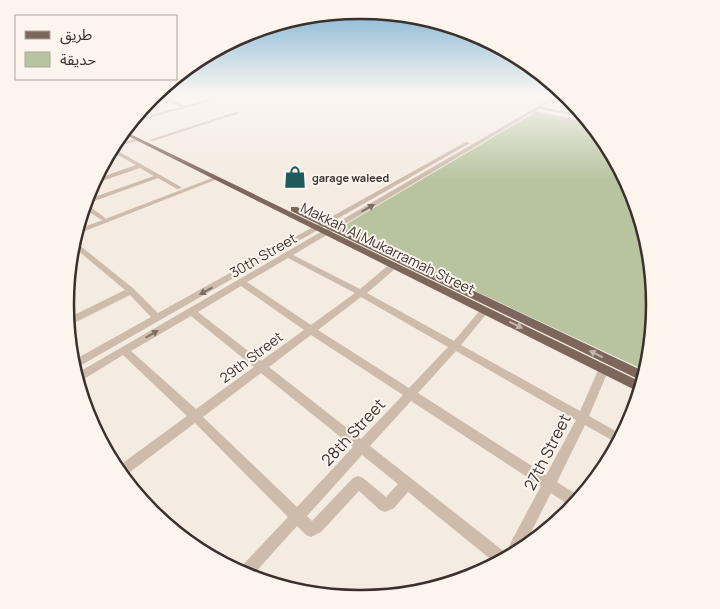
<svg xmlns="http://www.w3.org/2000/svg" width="720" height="609" viewBox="0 0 720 609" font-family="Manrope,'Noto Sans Arabic',sans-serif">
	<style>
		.green { fill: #b8c4a0 }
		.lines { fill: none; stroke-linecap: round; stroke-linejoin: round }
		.minor { fill: #cdbbac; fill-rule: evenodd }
		.major { fill: #7d675c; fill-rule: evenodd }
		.oneway { fill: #7d6f65 }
		.oneway2 { fill: #c2b5ac }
		.labels { text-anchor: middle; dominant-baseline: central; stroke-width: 4; stroke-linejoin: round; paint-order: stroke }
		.far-poi-label { font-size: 11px; font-weight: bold; fill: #3b302b; stroke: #fbf5ee; text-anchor: start }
		.street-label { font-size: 14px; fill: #3b302b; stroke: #fbf5ee }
		.near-street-label { font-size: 16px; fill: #3b302b; stroke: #fbf5ee }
		.rim { fill: none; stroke: #3b302b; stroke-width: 2.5 }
	</style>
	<rect width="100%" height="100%" fill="#f4ebe1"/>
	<polygon class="green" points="534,113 588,125 632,192 654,305 642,369 340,228"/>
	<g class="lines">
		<g class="minor">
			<polygon points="154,94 165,98 178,94 186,94 169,99 185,106 228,94 236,94 134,122 136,119 181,107 153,96"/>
			<path d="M559,94H564L555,100L573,104L575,106L552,101L542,107L581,115L582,117L539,109L535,111L586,122L588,125L532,113L293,255L360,289L391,263H397L398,265L397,267L367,293L454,341L482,308H488L489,310L488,312L461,345L580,411L600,366L604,365L608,366L609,369L589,416L621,434L615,442L585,425L557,482L579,496L572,507L551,493L527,540L511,551L509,547L511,542L541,486L411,401L370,446L506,553L507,554L494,562L408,492L394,508L385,512L380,510L359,491L321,532L311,537L306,535L297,526L251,577L247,576L238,570L239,569L288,517L195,423L126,475L120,465L187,416L123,355L84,379L80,380L79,372ZM288,258L355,293L311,325L247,282ZM241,286L304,330L261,361L198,312ZM361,297L448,347L409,388L318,330ZM191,316L254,367L196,409L131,351ZM311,335L403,395L361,439L269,367ZM456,351L576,420L546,475L418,393ZM261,373L353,447L297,507L203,417ZM362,455L398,484L386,497L363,478L358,476L353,478L312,521L307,516Z"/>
			<polygon points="236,112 240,113 153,141 149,140"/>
			<polygon points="139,138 141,139 141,140 118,146 121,143"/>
			<polygon points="466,142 470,143 78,367 76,359 151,317 130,295 70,325 68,318 125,290 76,249 78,244 134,289 158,313"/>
			<polygon points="116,150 181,187 182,188 177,189 158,178 86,204 86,200 154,176 140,168 93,184 96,179 136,165 114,153"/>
			<polygon points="215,177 220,178 80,233 81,228 103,220 100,219 85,209 86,204 104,217 105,219"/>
		</g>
		<g class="major">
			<polygon points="128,133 639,381 637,391 126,135"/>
			<polygon points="291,207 297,207 641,370 640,380 291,211"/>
		</g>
	</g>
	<defs><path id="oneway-solid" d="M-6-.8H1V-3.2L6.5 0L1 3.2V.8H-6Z" transform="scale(1.25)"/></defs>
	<g class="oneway">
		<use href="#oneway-solid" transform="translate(368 208) rotate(-30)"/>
		<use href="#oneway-solid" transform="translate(206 291) rotate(151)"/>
		<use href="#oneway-solid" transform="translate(152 334) rotate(-30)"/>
	</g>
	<g class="oneway2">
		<use href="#oneway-solid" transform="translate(516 325) rotate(26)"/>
		<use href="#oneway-solid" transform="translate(596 354) rotate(-154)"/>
	</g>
	<linearGradient id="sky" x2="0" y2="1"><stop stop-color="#7eb2d2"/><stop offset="0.52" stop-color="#faf6f2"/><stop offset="1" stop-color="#faf6f2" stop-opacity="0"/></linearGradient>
	<rect width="720" height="180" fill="url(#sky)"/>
	<defs>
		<symbol id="shop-bare" viewBox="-9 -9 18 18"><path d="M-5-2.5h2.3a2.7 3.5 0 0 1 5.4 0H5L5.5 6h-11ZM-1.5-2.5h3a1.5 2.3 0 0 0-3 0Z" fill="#1f5a5e" stroke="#fbf5ee" stroke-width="2.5" paint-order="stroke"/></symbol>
	</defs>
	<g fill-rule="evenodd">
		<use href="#shop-bare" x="279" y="161" width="32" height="32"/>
	</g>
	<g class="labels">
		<g class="far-poi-label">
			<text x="312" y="177">garage waleed</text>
		</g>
		<g class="street-label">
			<text transform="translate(388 248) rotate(26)">Makkah Al Mukarramah Street</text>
			<text transform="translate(263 255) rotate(-30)">30th Street</text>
			<text transform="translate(251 357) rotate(-37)">29th Street</text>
		</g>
		<g class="near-street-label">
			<text transform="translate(353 432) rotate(-47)">28th Street</text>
			<text transform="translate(547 452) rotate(-63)">27th Street</text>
		</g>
	</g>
	<path d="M0 0H720V609H0ZM359 19H361A285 285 0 0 1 646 304V305A285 285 0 0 1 361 590H359A285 285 0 0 1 74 305V304A285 285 0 0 1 359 19Z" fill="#fbf5ee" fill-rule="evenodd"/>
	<path class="rim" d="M359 19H361A285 285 0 0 1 646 304V305A285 285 0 0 1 361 590H359A285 285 0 0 1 74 305V304A285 285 0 0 1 359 19Z"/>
	<rect x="15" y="15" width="162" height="65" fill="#fbf5ee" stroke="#aea6a0"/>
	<rect x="25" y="31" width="25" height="8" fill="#7d675c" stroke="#aea6a0"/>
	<text x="60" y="40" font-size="15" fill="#3b302b">طريق</text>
	<rect x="25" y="52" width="25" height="15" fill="#b8c4a0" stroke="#aea6a0"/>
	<text x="60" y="65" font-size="15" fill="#3b302b">حديقة</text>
</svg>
